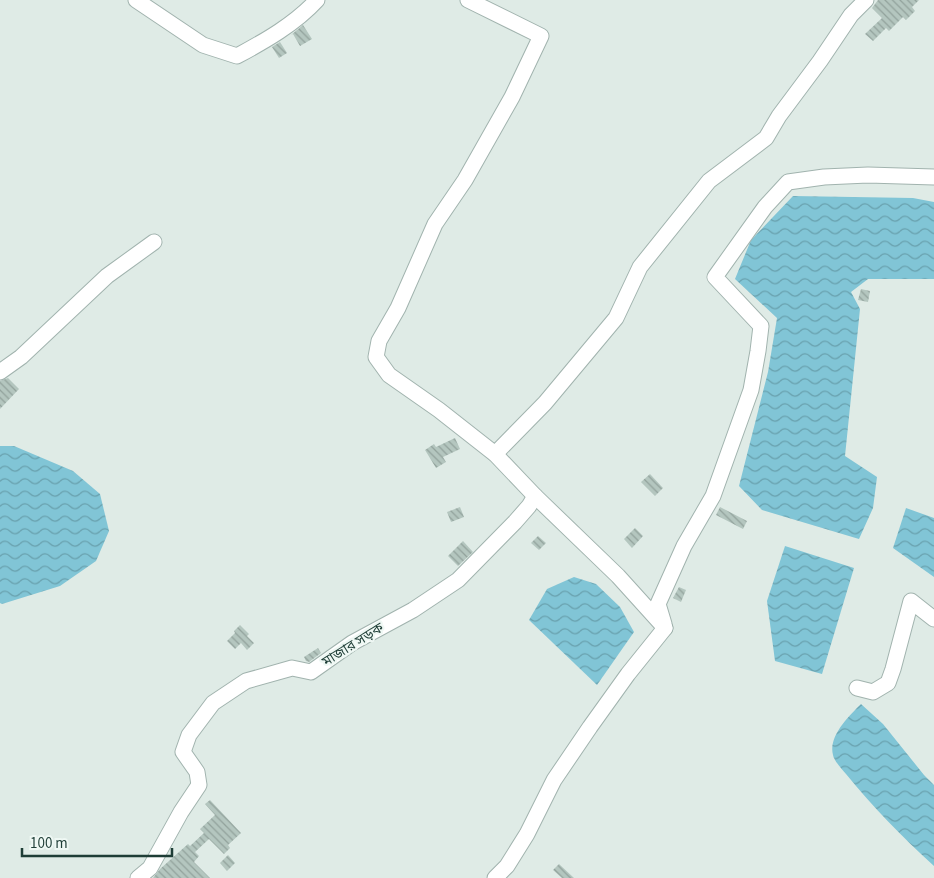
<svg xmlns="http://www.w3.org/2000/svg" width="934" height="878" viewBox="0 0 934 878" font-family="'Source Sans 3','Noto Sans Bengali',sans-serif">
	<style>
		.water { fill: url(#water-waves) }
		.building { fill: url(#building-back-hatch) }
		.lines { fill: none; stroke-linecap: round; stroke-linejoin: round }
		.minor-casing { stroke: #a1b3ae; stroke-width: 17 }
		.minor { stroke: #fff; stroke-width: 15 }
		.labels { text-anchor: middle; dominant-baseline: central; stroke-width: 4.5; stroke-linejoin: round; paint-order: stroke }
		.street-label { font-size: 14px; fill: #1e3d36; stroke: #eff8f4 }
	</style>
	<defs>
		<pattern id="water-waves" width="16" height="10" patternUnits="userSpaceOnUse" patternTransform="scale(1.25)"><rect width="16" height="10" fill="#81c5d6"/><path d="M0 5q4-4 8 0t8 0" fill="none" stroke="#69a1ae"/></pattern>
		<pattern id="building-back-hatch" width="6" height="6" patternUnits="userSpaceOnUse" patternTransform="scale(1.25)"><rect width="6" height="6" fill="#b4c6bf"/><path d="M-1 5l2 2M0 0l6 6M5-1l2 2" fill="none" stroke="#92a29c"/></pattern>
	</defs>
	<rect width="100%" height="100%" fill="#dfebe6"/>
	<g class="water">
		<polygon points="793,196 913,198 934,202 934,279 868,279 851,292 860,309 845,456 877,477 873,508 859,539 762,510 739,486 768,372 777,318 735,279 751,240"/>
		<polygon points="0,446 14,446 73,471 100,494 109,531 96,561 60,586 2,604 0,603"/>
		<polygon points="906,508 934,518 934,577 893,548"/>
		<polygon points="785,546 854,568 822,674 775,661 767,601"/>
		<polygon points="574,577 596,584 620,607 634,632 597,685 529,620 547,589"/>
		<path d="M861,704L883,724L924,775L934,785V866C902,837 873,807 846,774C842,769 834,761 833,755C828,736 849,716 861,704Z"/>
	</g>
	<g class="building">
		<polygon points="878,0 919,0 912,7 915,11 906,20 903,17 889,31 886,28 873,41 865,34 882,18 872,8"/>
		<polygon points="303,25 312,39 300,46 293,34 291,35"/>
		<polygon points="280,42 287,53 279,58 272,47"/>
		<polygon points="861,289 870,291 868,302 858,300"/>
		<polygon points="8,378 19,389 0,409 0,381"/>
		<polygon points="455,438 460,449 443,457 446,462 436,468 425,450 434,444 436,447"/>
		<polygon points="650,474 663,488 655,496 641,482"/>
		<polygon points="460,507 464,517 451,522 447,512"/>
		<polygon points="720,507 747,521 743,529 716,515"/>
		<polygon points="635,528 643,536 632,548 624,539"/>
		<polygon points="538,536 546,543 539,550 531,543"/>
		<polygon points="463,541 473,552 458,566 448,556"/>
		<polygon points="679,587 686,590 681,602 673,598"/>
		<polygon points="240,625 249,634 247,636 254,643 247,650 241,643 235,649 227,641 235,633 234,631"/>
		<polygon points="318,648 321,653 309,662 306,661 304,657"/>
		<polygon points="210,800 241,833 228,845 230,848 224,854 209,839 195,852 199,856 194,862 210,878 153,878 160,869 188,844 190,846 204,833 200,829 215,815 205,804"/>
		<polygon points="228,855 235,863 227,871 220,863"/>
		<polygon points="559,864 574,878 562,878 553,870"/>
	</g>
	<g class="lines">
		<defs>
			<g id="minor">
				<path d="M136,0L203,45L237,56C265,41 295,24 317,0"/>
				<polyline points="468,0 541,36 512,97 465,180 435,224 398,308 379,341 376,357 389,375 439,410 495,454 535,496 618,576 665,628"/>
				<polyline points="0,372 21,357 107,276 154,242"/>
				<polyline points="495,454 545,403 616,318 640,267 709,181 766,138 779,116 820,61 851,15 866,0"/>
				<polyline points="664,624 658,604 684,546 713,496 751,390 758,351 761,326 715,277 765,207 788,182 824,177 868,175 934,177"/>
				<polyline points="857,688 873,692 888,683 893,669 911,601 934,619"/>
				<polyline points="138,878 150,868 181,812 199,785 197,772 183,752 189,735 213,703 246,681 292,668 311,672 352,643 413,610 458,580 515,522 529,506 535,496"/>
				<polyline points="495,878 507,866 527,834 554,780 590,727 628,674 665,628"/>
			</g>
		</defs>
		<use href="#minor" class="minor-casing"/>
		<use href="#minor" class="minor"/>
	</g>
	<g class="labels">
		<g class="street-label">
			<text transform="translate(353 645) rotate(-32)">মাজার সড়ক</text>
		</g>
	</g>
	<path d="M22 848v8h150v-8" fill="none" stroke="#1e3d36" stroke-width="2.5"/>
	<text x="30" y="848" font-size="15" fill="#1e3d36" stroke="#eff8f4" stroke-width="4" paint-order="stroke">100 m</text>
</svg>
